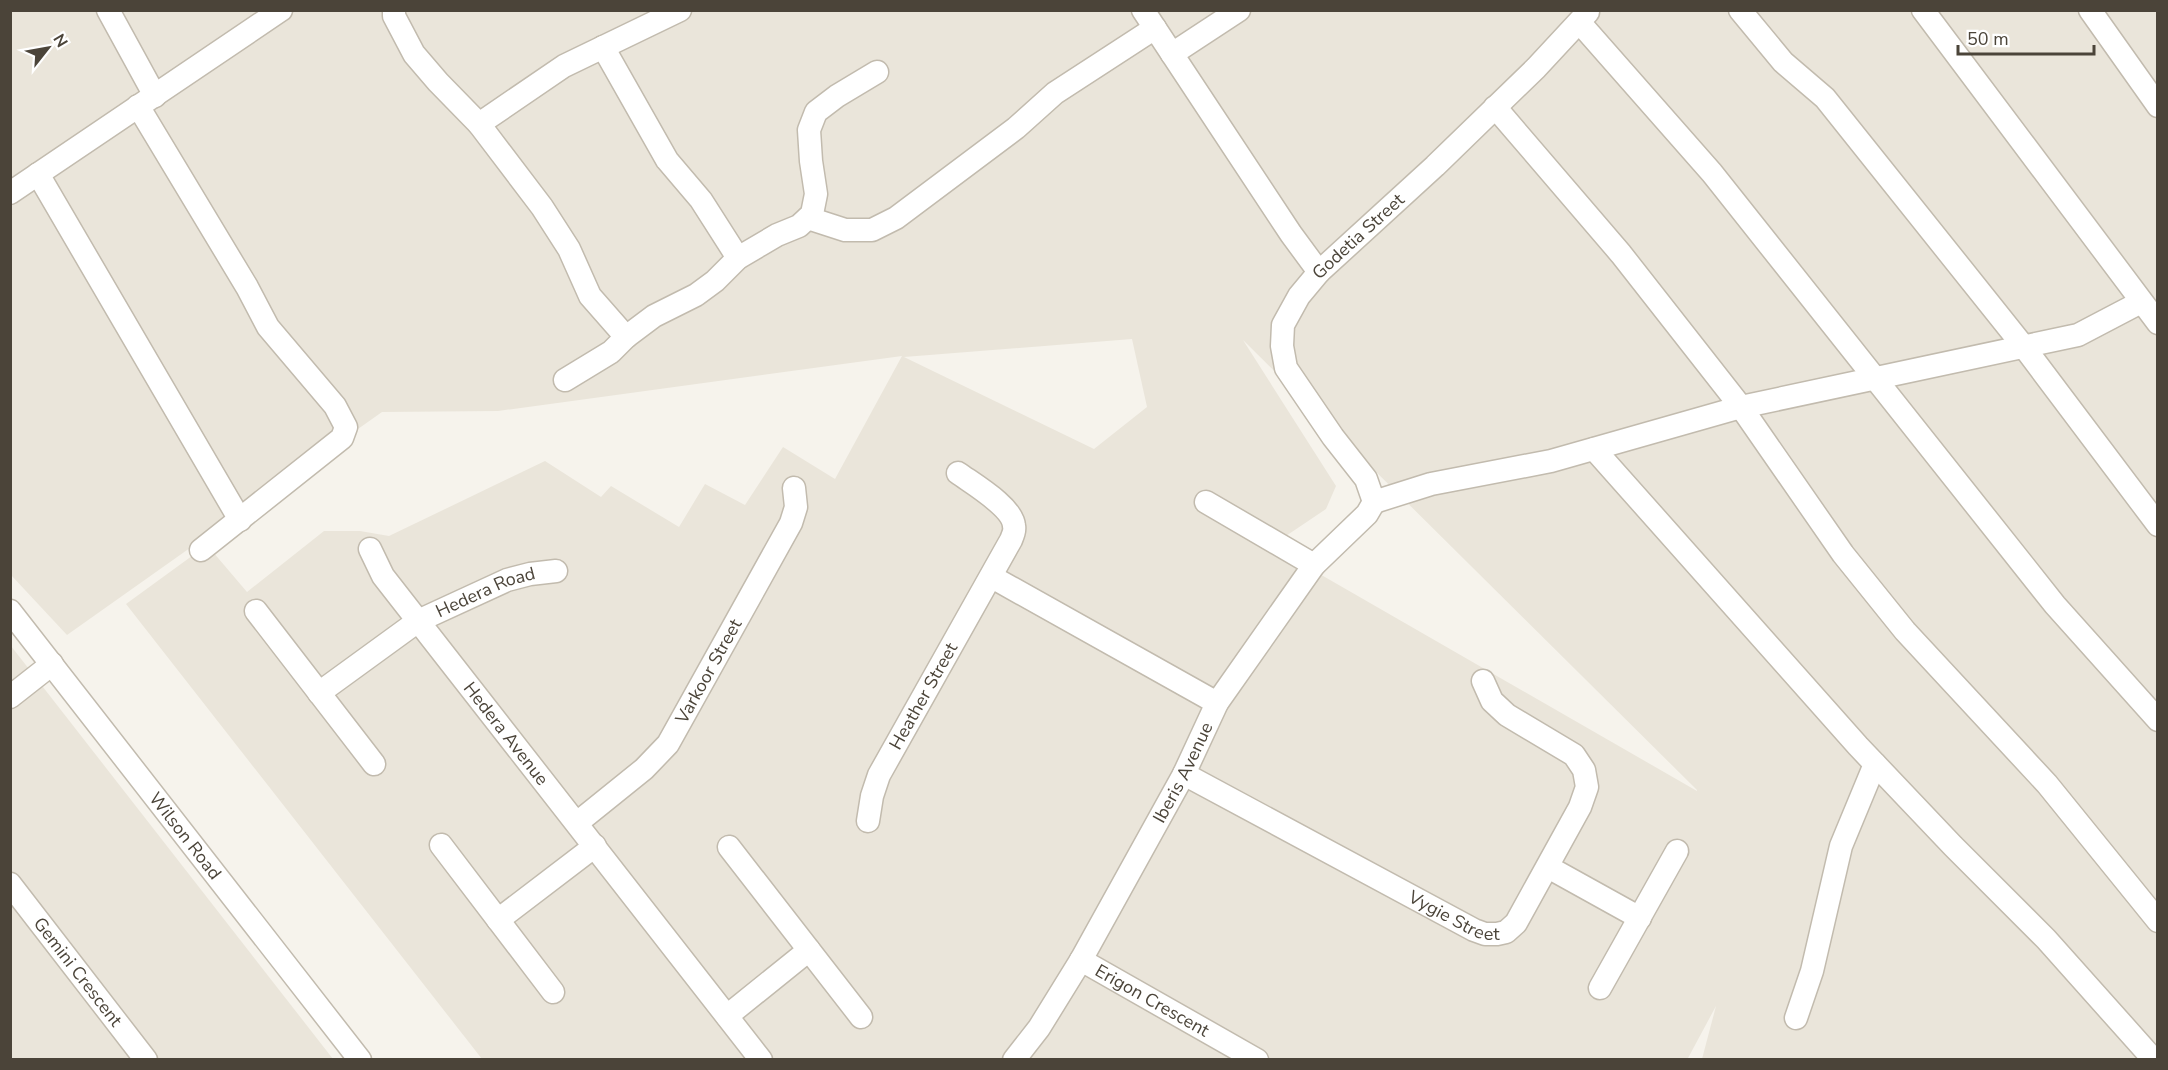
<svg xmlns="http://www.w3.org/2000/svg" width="2168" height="1070" viewBox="0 0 2168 1070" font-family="'Nunito Sans',sans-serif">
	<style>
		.residential { fill: #eae5da; fill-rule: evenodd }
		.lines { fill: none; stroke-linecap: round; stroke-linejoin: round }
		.minor-casing { stroke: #c2bbae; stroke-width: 25 }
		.minor { stroke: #fff; stroke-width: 22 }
		.labels { text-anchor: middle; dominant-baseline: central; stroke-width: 4.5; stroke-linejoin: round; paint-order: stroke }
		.street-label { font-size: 18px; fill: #4b4439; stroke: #fff }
	</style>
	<rect width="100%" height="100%" fill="#f6f3ec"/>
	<g class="residential">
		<path d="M11,11H2157V1059H1702L1716,1006L1687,1060L482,1059L126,604L207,545L247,592L324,531H360L389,536L545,461L601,497L611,486L679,527L705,484L745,505L783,447L835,479L902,356L498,411L382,412L67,635L11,575ZM1132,339L1147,407L1094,449L904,357ZM1243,340L1697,790V791L1271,546L1326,509L1336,486Z"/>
		<polygon points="11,646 333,1059 11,1059"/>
	</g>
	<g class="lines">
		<defs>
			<g id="minor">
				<polyline points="108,10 155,96"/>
				<polyline points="394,10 394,16 414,54 438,82 479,124 542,207 569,249 590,296 626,337"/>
				<polyline points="1143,10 1291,234 1319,272"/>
				<polyline points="1740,10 1783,62 1825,98 2024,347 2158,525"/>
				<polyline points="1923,10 2158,323"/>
				<polyline points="2090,10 2158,106"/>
				<polyline points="1580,23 1712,173 2055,605 2158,720"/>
				<polyline points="603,47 667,160 701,200 738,258"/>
				<polyline points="1172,54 1239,10"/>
				<polyline points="138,106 247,287 268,327 335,406 346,427 342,438 201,550"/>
				<polyline points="1495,107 1621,254 1741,407 1843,554 1905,631 2047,784 2158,921"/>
				<polyline points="479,124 564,66 680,10"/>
				<polyline points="38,174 240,520"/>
				<polyline points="10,193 281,10"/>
				<polyline points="808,218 845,230 872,230 896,218 1016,128 1055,93 1155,28"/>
				<polyline points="565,380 611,352 626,337 654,316 696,295 715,281 738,258 777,235 799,226 812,214 816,194 811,161 809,130 816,112 837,96 877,72"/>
				<polyline points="1594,449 1858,746 1953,846 2046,939 2154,1060"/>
				<polyline points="1206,502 1314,565"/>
				<polyline points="1374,502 1431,484 1551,461 1741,407 2078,335 2141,302"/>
				<path id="s1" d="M1374,502L1366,479L1333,437L1286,368L1282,346L1283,325L1299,296L1319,272L1435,166L1536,68L1588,12"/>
				<path id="s2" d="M370,549L383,576L761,1060"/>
				<polyline points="992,577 1217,703"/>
				<path id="s3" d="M10,611L360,1060"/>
				<polyline points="256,611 374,764"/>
				<path id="s4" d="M319,693L418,621L507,580L530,574L556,571"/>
				<polyline points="10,697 52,664"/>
				<path id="s5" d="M1184,774L1474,930L1485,934H1497L1506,932L1516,923L1580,807L1587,787L1584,770L1574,755L1507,715L1492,701L1483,681"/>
				<path id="s6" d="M868,821L872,796L879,775L1011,540C1013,535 1015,530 1014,526C1013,507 973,484 958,473"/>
				<path id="s7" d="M577,823L644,769L668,744L791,523L796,507L794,488"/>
				<polyline points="441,845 553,992"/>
				<polyline points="729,847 861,1017"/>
				<polyline points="1548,867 1640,918"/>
				<path id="s8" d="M10,884L146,1060"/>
				<polyline points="498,920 595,846"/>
				<path id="s9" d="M1081,960L1257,1060"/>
				<polyline points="1600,988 1677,851"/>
				<polyline points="727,1016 809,950"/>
				<polyline points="1796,1018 1812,971 1841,846 1875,764"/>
				<path id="s10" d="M1014,1060L1039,1028L1081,960L1184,774L1217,703L1314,565L1367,514L1374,502"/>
			</g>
		</defs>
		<use href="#minor" class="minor-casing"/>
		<use href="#minor" class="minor"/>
	</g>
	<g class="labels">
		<g class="street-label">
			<text stroke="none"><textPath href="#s1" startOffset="322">Godetia Street</textPath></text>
			<text stroke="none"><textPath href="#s4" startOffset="196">Hedera Road</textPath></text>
			<text stroke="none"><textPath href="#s7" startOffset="204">Varkoor Street</textPath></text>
			<text stroke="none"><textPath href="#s6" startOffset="138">Heather Street</textPath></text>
			<text stroke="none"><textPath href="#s2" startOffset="230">Hedera Avenue</textPath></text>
			<text stroke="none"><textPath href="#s10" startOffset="334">Iberis Avenue</textPath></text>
			<text stroke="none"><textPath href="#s3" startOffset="285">Wilson Road</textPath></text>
			<text stroke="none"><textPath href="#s5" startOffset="306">Vygie Street</textPath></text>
			<text stroke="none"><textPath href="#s8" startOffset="111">Gemini Crescent</textPath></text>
			<text stroke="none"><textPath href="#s9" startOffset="82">Erigon Crescent</textPath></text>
		</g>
	</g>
	<rect width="2168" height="1070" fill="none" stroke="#4b4439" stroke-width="24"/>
	<g transform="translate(48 48) rotate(59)" stroke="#ffffff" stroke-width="4.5" paint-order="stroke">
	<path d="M0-4.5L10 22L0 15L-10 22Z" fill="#4b4439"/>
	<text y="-9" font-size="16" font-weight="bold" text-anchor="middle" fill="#4b4439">N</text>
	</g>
	<path d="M1958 45v9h136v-9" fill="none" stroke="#4b4439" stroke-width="3"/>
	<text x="1967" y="45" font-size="18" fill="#4b4439" stroke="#ffffff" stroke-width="4.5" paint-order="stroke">50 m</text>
</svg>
